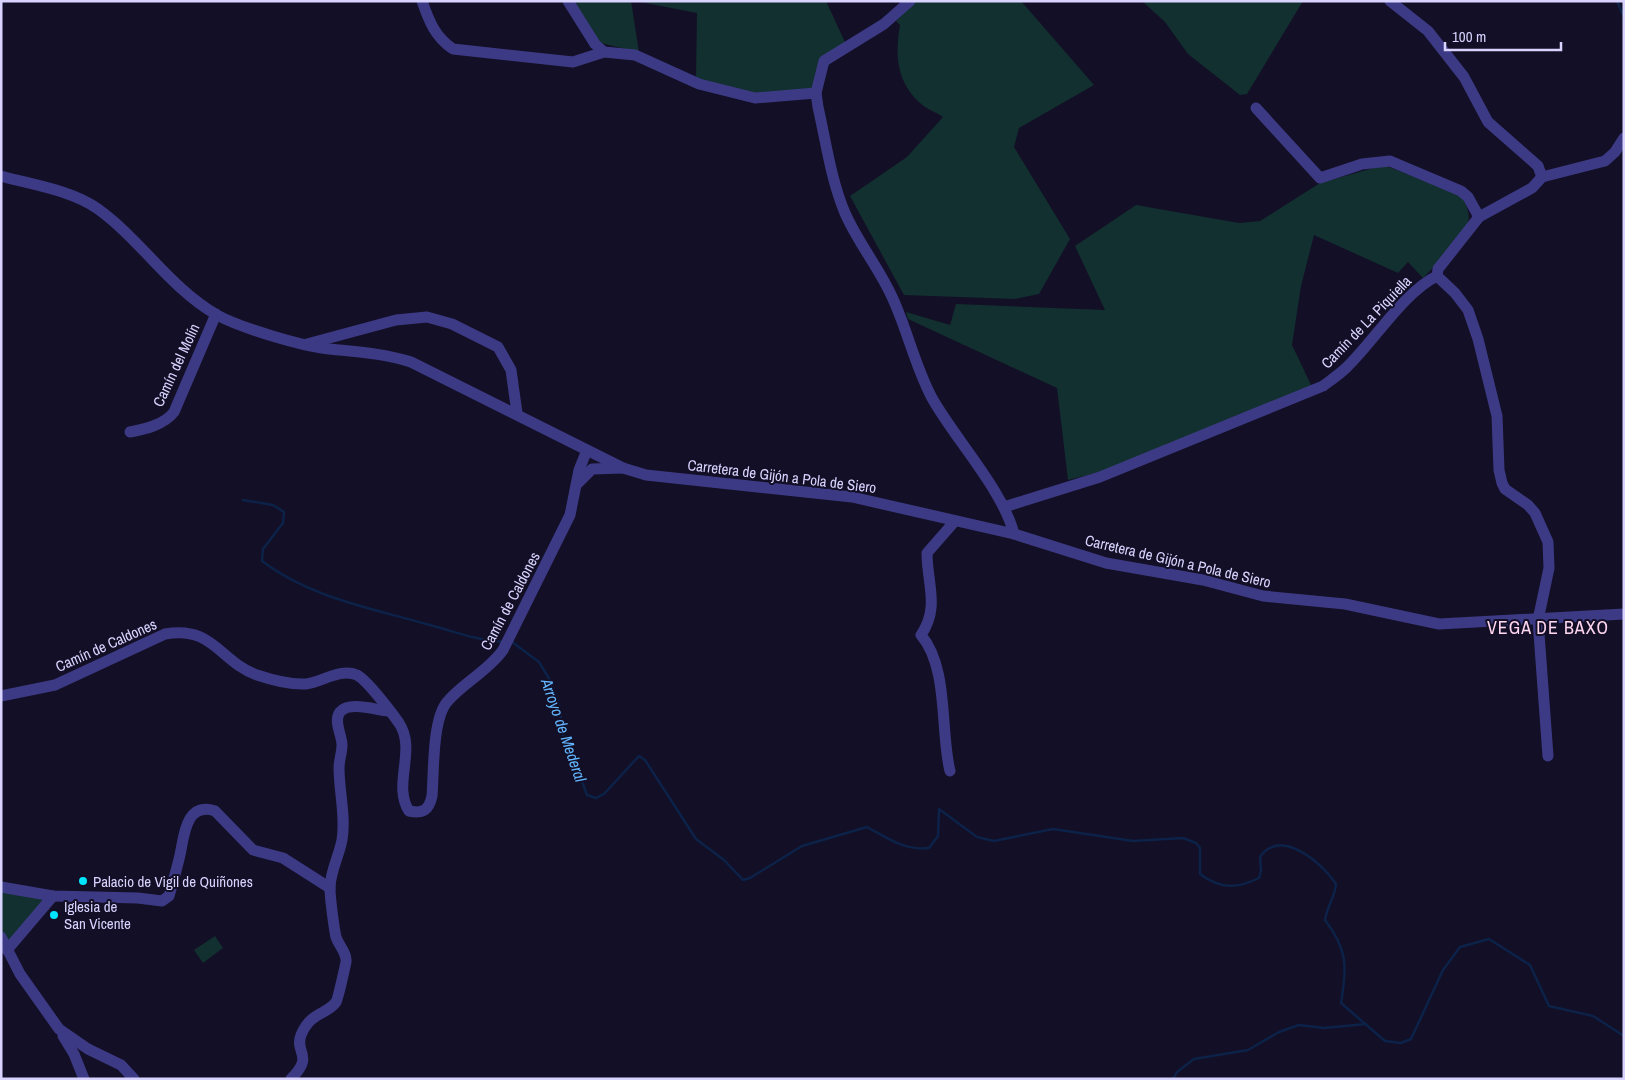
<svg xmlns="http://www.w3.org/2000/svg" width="1625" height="1080" viewBox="0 0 1625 1080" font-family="'Archivo Narrow',sans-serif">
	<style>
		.green { fill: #12302f }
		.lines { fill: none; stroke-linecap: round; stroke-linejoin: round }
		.stream { stroke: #0c2248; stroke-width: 2.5 }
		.minor { stroke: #3d3a85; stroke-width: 11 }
		.poi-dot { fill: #00e5ff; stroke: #130f26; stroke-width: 2 }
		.labels { text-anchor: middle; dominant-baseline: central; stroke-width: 4; stroke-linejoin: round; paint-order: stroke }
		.street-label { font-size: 15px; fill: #d9d4ff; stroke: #130f26 }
		.poi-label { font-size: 15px; fill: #d9d4ff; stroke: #130f26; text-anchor: start }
		.water-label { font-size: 16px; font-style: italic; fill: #62b6ff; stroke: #130f26 }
		.quarter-label { font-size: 18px; letter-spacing: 1px; fill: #ffd6f0; stroke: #130f26 }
	</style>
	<rect width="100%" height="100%" fill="#130f26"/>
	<g class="green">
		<polygon points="573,1 631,1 639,52 600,43"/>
		<polygon points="635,1 826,1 845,42 812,89 754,93 696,79 697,13"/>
		<path d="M916,1H1021L1094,85L1019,128L1014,147L1070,239L1039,294L1015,299L904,295L850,196L907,157L943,117C936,112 926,109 920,103C896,81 895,55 900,25L896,21Z"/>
		<polygon points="1142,1 1303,1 1247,94 1240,95 1188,54 1165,22"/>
		<path d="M1377,167H1389L1462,196C1465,203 1471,214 1468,222C1463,239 1436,265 1423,278L1408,262L1398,273L1314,235L1301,286L1292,345L1312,387L1104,471L1068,480L1057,388L908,319L906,312L950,325L956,304L1105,310L1075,246L1136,205L1239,223L1260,221L1320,183Z"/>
		<polygon points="1,887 53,896 7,950 1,937"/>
		<polygon points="215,936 223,948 203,963 194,950"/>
	</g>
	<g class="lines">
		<g class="stream">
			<polyline points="1617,1 1624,17"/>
			<path d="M243,500L273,505L284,512L283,523L263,549L262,561C309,597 370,608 426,624C450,630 478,641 504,642"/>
			<path d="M512,642L539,662L551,682L559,705L564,740L575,762L587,795L596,798L604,794L639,756L645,760L696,839L724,860L743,880L750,878L802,846L867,827C887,838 905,851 929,848L938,836L939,809L977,837L994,841L1053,829L1133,841L1183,838L1196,843L1200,848V874C1220,889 1237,889 1259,878L1261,871L1260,857C1281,827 1322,863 1336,884C1335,897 1327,906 1325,920C1348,950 1347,967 1341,1003L1385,1041L1401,1043L1411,1039L1443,970L1460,947L1489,939L1530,965L1549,1006L1593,1016L1624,1036"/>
			<polyline points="1173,1079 1177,1072 1194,1059 1248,1050 1279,1032 1299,1025 1324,1028 1366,1024"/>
		</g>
		<g class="minor">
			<path d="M422,1C429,21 435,37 453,49L573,62L604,52"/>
			<polyline points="568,1 595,44 604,52 635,55 699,84 755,98 816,93"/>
			<path d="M910,1L884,24L824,61L816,93L818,107C826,142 831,180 845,213C858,243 880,269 893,299C908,332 915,366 932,398C955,439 1003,490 1014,534"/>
			<polyline points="1390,1 1428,31 1464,77 1488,122 1538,166 1542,177"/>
			<polyline points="1256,108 1320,178 1362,164 1390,161 1461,191 1468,197 1479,217"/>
			<path d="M1,176C33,185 71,190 98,209C141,240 170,288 217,315C241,328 301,346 329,349C357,352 383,353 411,362L623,468L646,475L852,497L1014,534L1106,563L1203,580L1263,596L1345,604L1439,624L1624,614"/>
			<polyline points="1437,276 1455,293 1468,310 1478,339 1497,416 1499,470 1502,483 1505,489 1528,505 1535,513 1548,542 1549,568 1538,620 1548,756"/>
			<polyline points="307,344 396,320 427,317 452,324 498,347 511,370 517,413"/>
			<path d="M130,432C145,429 164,425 174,412L216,314"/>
			<polyline points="578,483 592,469 623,468"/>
			<path d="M1004,507L1100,477L1323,386C1331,380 1340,374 1347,367C1374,341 1404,292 1437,276L1438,269L1479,217L1532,188L1542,177L1605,161L1615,152L1624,138"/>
			<path d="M1,696L55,685L165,634C213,625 220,662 257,675C272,680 290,685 306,684C322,682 340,668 357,675C367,680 392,713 399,723C417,750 392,785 409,811C423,814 429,810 432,796C434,773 432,720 447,702C463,683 488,671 503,650L570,515L579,470L587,450"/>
			<path d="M950,771C940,731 949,668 921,635C940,607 927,584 927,553L955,521"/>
			<path d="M1,887L53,896L138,898L162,901L169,896C173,882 177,868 180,855C184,836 186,801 215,811L253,850L283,858L330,888"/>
			<polyline points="1,937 20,974 59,1029 88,1049 121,1065 134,1079"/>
			<polyline points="7,950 53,896"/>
			<polyline points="63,1036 74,1054 84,1079"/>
			<path d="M291,1079C315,1055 294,1053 301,1035C311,1011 327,1015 336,1002C338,999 345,967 346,962C347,953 339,946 336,937C334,928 330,898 330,888C330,872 339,856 342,840C346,817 339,791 339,768C339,760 342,753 342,745C342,735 333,721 340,712C349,701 376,710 388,711"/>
		</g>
	</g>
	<g class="poi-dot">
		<circle cx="83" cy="881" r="5"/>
		<circle cx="54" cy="915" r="5"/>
	</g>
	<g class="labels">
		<g class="street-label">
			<text transform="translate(1366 322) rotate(-46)">Camín de La Piquiella</text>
			<text transform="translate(176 365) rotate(-65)">Camín del Molín</text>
			<text transform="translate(782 476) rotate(7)">Carretera de Gijón a Pola de Siero</text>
			<text transform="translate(1178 561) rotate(13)">Carretera de Gijón a Pola de Siero</text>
			<text transform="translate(510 601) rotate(-62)">Camín de Caldones</text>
			<text transform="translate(106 645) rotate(-24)">Camín de Caldones</text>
		</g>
		<g class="poi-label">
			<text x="93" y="881">Palacio de Vigil de Quiñones</text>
			<text x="64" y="906">Iglesia de<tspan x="64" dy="17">San Vicente</tspan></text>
		</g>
		<g class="water-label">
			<text transform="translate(564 730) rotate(71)">Arroyo de Mederal</text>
		</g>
		<g class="quarter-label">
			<text x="1548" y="627">VEGA DE BAXO</text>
		</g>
	</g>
	<rect width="1625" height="1080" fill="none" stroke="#d9d4ff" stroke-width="5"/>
	<path d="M1445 42v8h116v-8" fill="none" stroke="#d9d4ff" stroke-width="2.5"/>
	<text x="1452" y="42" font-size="15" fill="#d9d4ff" stroke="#130f26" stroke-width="4" paint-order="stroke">100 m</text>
</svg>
